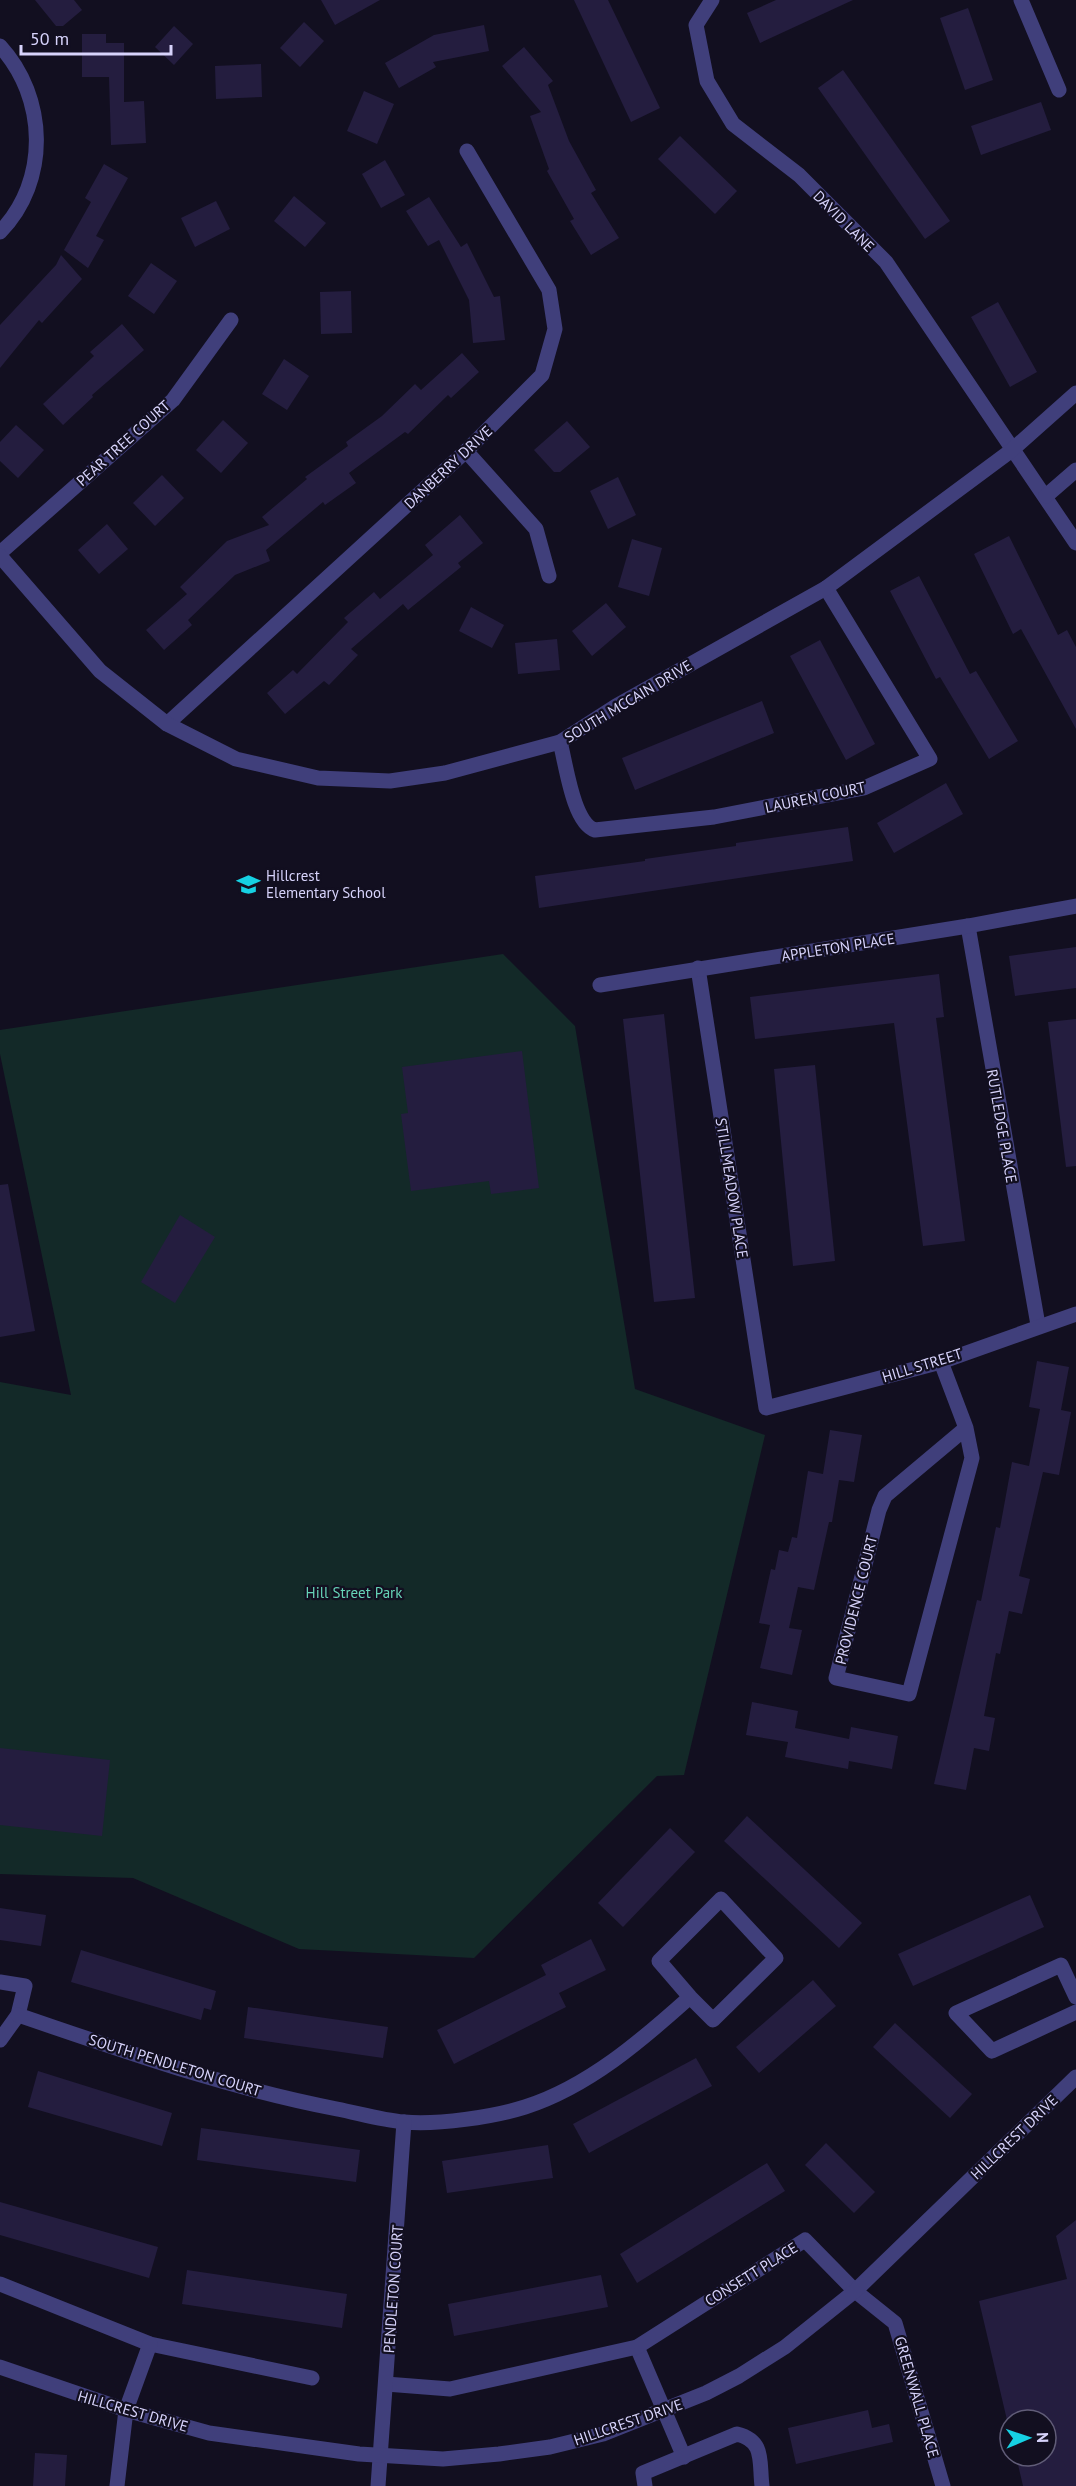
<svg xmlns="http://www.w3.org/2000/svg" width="1076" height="2486" viewBox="0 0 1076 2486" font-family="'PT Sans',sans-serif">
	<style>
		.green { fill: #132928 }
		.building { fill: #241d3f }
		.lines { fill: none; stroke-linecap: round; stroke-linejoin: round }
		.minor { stroke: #403f7b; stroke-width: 15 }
		.tertiary { stroke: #403f7b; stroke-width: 15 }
		.labels { text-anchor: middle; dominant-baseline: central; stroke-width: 4.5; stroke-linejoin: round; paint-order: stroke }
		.street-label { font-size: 15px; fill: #d7d3fb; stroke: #120f20 }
		.poi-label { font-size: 15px; fill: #d7d3fb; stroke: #120f20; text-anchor: start }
		.park-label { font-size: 15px; fill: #66d3b7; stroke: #120f20 }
	</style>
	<rect width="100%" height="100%" fill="#120f20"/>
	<polygon class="green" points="503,954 575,1026 635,1389 765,1435 684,1775 657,1776 474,1958 299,1949 133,1878 0,1874 0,1382 71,1395 0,1054 0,1030"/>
	<g class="building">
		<polygon points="35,0 74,0 82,10 63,26 56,26"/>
		<polygon points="321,0 380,0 335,25"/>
		<polygon points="574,0 608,0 660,108 631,122"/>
		<polygon points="776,0 853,0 760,43 747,13"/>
		<polygon points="968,8 993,80 965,90 940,18"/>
		<polygon points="304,22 324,41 300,67 280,48"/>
		<polygon points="484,25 489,51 433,62 436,67 399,88 385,63 434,35"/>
		<polygon points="174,26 193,44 174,65 155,47"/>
		<polygon points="82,34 106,34 106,43 124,43 124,102 144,101 146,143 111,145 109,77 82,77"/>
		<polygon points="524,47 553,81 548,85 569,141 596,190 591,193 619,238 591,255 570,221 574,219 547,171 549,169 530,116 541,112 502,66"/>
		<polygon points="261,64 262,97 216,99 215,66"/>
		<polygon points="843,70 950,221 925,239 818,88"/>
		<polygon points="364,91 394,104 377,144 347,131"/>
		<polygon points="1041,102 1051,130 981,155 971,126"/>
		<polygon points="680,136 737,191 715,214 658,159"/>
		<polygon points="385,160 405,195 381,208 362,174"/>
		<polygon points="104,164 128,178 96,236 104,240 88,268 64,250 91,202 85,198"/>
		<polygon points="294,196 326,223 305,247 274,221"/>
		<polygon points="429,197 461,247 467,243 494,297 500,296 505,340 473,343 469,300 439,240 428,246 406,211"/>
		<polygon points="216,201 230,229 195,247 181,218"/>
		<polygon points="61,255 82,279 42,323 39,320 0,368 0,325 56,265"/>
		<polygon points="151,263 177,281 154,314 128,296"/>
		<polygon points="351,291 352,333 321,334 320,292"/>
		<polygon points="998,302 1037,372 1010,387 971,317"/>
		<polygon points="122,324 144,350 92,395 93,397 63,425 43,404 94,356 90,352"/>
		<polygon points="462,353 479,372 451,398 448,395 408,434 405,432 349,473 356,483 325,505 323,502 266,550 270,561 235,575 188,620 192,625 164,650 146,630 187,594 180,587 227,541 269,525 262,517 307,479 305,477 348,446 346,442 382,416 415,384 421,390"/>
		<polygon points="284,359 309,376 287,410 262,394"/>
		<polygon points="223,420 248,443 221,473 196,450"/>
		<polygon points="567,421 590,447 560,472 554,472 534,450"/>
		<polygon points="16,425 44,450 18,478 0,461 0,442"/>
		<polygon points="162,475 184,498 155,526 133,503"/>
		<polygon points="618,477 636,515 608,529 590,491"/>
		<polygon points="460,515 483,543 458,563 461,567 408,610 403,604 351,649 358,655 329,685 324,681 285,714 267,693 293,670 297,674 348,622 344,618 374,592 380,599 433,555 425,545"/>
		<polygon points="107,524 128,549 99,574 78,550"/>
		<polygon points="1009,536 1058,635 1067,630 1076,647 1076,729 1021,629 1013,634 974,554"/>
		<polygon points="632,539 662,548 649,596 618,587"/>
		<polygon points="919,576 970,674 976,671 1018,741 989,759 940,677 936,679 890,591"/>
		<polygon points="606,603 626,627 592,656 572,631"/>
		<polygon points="471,607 504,625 492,648 459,631"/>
		<polygon points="557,639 560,670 518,674 515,643"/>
		<polygon points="820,640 875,744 846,760 790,656"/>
		<polygon points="762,701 774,733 635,790 622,758"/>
		<polygon points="946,783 963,814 894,853 877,823"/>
		<polygon points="848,827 853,861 539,908 535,876 645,861 645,859 736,846 736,843"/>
		<polygon points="1076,947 1076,988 1015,996 1009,956"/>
		<polygon points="939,974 944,1017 936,1018 965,1241 923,1246 894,1023 755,1039 750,997"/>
		<polygon points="664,1014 695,1298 654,1302 623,1019"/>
		<polygon points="1076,1019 1076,1166 1066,1167 1048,1022"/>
		<polygon points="522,1051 539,1188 491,1194 489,1181 411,1191 401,1114 408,1113 402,1067"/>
		<polygon points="815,1065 835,1261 793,1266 774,1069"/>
		<polygon points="8,1184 35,1331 0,1337 0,1185"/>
		<polygon points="180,1215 215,1237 175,1303 141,1282"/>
		<polygon points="1037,1361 1069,1367 1061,1410 1071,1412 1059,1475 1043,1472 1019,1576 1030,1579 1022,1614 1009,1611 1000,1654 996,1653 984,1716 995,1718 989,1751 974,1748 966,1790 934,1784 977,1600 981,1601 996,1527 1000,1528 1012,1462 1029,1466 1040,1409 1029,1407"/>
		<polygon points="830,1430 862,1435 854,1482 839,1480 832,1522 829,1522 814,1590 798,1587 789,1628 802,1630 792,1675 760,1668 770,1625 759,1623 771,1569 775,1570 779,1550 788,1552 792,1537 797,1538 808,1471 823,1474"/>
		<polygon points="752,1702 798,1711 795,1728 849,1739 851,1727 898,1736 892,1769 849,1761 848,1769 785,1757 788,1742 746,1735"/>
		<polygon points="0,1748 110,1760 102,1836 0,1825"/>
		<polygon points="747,1816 862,1923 839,1948 724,1841"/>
		<polygon points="670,1828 695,1852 623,1927 598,1903"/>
		<polygon points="1030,1895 1044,1927 913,1986 898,1954"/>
		<polygon points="0,1908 46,1915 41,1946 0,1940"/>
		<polygon points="591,1939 606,1970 559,1993 566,2007 454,2064 437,2030 546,1975 541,1965"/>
		<polygon points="81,1950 216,1991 211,2010 204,2008 201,2020 71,1982"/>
		<polygon points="813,1980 836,2006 759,2073 736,2047"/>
		<polygon points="248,2007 388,2027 383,2058 244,2038"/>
		<polygon points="895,2023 972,2094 950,2118 873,2047"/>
		<polygon points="696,2058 712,2086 589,2153 573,2124"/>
		<polygon points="38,2071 172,2113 162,2146 28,2107"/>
		<polygon points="201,2128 360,2150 356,2182 197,2160"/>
		<polygon points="826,2143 875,2192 854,2213 805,2165"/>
		<polygon points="548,2145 553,2178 447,2193 442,2161"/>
		<polygon points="767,2163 785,2191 637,2283 620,2254"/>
		<polygon points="0,2202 158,2247 149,2278 0,2235"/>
		<polygon points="1076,2220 1076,2486 1023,2486 1016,2456 1046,2456 1046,2420 1007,2420 979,2301 1067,2279 1056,2236"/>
		<polygon points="187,2270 347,2294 342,2328 182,2304"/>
		<polygon points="601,2275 608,2307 454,2336 448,2304"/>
		<polygon points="868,2410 872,2428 889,2424 893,2442 796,2464 788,2428"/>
		<polygon points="35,2453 67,2455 65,2486 33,2486"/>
	</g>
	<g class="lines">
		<g class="minor">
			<polyline points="712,0 696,25 707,81 733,124 799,175 886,262 1076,543"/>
			<polyline points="1021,0 1059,90"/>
			<path d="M0,46C47,97 50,181 0,232"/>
			<polyline points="466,451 536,529 549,576"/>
			<polyline points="1046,496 1076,470"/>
			<polyline points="0,553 173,400 231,320"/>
			<polyline points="167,724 466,451 542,375 555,329 549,290 467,151"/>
			<path d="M560,742C566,764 573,823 595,830L714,817L864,788L930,759L826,588"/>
			<polyline points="968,926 1038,1325"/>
			<polyline points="698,968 766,1408 941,1362 1076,1314"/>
			<polyline points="600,985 968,926 1076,906"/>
			<polyline points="941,1362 966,1428 885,1496 879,1510 836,1678 909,1694 972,1458 966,1428"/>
			<polyline points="0,1982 25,1986 18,2015 0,2040"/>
			<polyline points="1076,1997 1061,1965 956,2013 992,2051 1076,2012"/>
			<path d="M18,2015C124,2051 227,2088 337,2109C358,2113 381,2120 404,2122C438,2125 493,2117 525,2107C588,2087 642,2040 690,1997L713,2020L776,1958L721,1899L659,1961L690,1997"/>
			<polyline points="0,2284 150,2344 312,2378"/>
			<polyline points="637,2347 684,2457"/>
			<polyline points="386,2384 450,2389 637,2347 805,2240 855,2291 895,2323 943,2486"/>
			<polyline points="117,2486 126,2410 150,2344"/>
			<polyline points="378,2486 404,2122"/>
			<path d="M645,2486L643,2473L737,2434C765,2441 759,2461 762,2486"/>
		</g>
		<g class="tertiary">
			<polyline points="0,556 100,671 167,724 236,759 318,778 390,781 445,773 560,742 616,706 826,588 1012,450 1076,393"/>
			<polyline points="0,2367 126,2410 209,2433 359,2454 443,2459 499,2454 550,2447 603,2434 706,2393 739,2376 785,2347 855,2291 1076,2077"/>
		</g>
	</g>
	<defs>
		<symbol id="school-bare" viewBox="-9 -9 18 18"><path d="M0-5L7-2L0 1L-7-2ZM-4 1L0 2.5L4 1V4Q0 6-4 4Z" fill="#16d1e3" stroke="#120f20" stroke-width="2.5" paint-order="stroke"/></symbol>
	</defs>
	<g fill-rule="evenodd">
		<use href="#school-bare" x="232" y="868" width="33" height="33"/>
	</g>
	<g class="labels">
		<g class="street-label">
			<text transform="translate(844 221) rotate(45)">DAVID LANE</text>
			<text transform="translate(123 443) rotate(-42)">PEAR TREE COURT</text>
			<text transform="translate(448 467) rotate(-43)">DANBERRY DRIVE</text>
			<text transform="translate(628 701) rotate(-31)">SOUTH MCCAIN DRIVE</text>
			<text transform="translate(815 797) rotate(-12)">LAUREN COURT</text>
			<text transform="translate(838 947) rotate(-9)">APPLETON PLACE</text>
			<text transform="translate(1002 1126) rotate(80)">RUTLEDGE PLACE</text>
			<text transform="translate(732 1188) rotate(81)">STILLMEADOW PLACE</text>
			<text transform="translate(922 1365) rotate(-17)">HILL STREET</text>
			<text transform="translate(856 1600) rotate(-76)">PROVIDENCE COURT</text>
			<text transform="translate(175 2065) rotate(17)">SOUTH PENDLETON COURT</text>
			<text transform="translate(1014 2137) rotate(-44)">HILLCREST DRIVE</text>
			<text transform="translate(751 2274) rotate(-32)">CONSETT PLACE</text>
			<text transform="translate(393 2289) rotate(-86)">PENDLETON COURT</text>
			<text transform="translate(917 2397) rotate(74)">GREENWALL PLACE</text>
			<text transform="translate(133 2411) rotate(16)">HILLCREST DRIVE</text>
			<text transform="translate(628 2422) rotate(-19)">HILLCREST DRIVE</text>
		</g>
		<g class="poi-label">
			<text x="266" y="875">Hillcrest<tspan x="266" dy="17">Elementary School</tspan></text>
		</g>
		<g class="park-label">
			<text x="354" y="1592">Hill Street Park</text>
		</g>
	</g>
	<g transform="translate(1028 2438) rotate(88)"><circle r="28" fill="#120f20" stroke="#615d78" stroke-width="1.5"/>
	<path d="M0-4.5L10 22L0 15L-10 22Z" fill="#16d1e3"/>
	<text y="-9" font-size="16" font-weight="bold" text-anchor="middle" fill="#d7d3fb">N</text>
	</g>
	<path d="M21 45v9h150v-9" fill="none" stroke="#d7d3fb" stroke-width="3"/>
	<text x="30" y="45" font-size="18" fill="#d7d3fb" stroke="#120f20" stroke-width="4.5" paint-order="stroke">50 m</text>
</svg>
